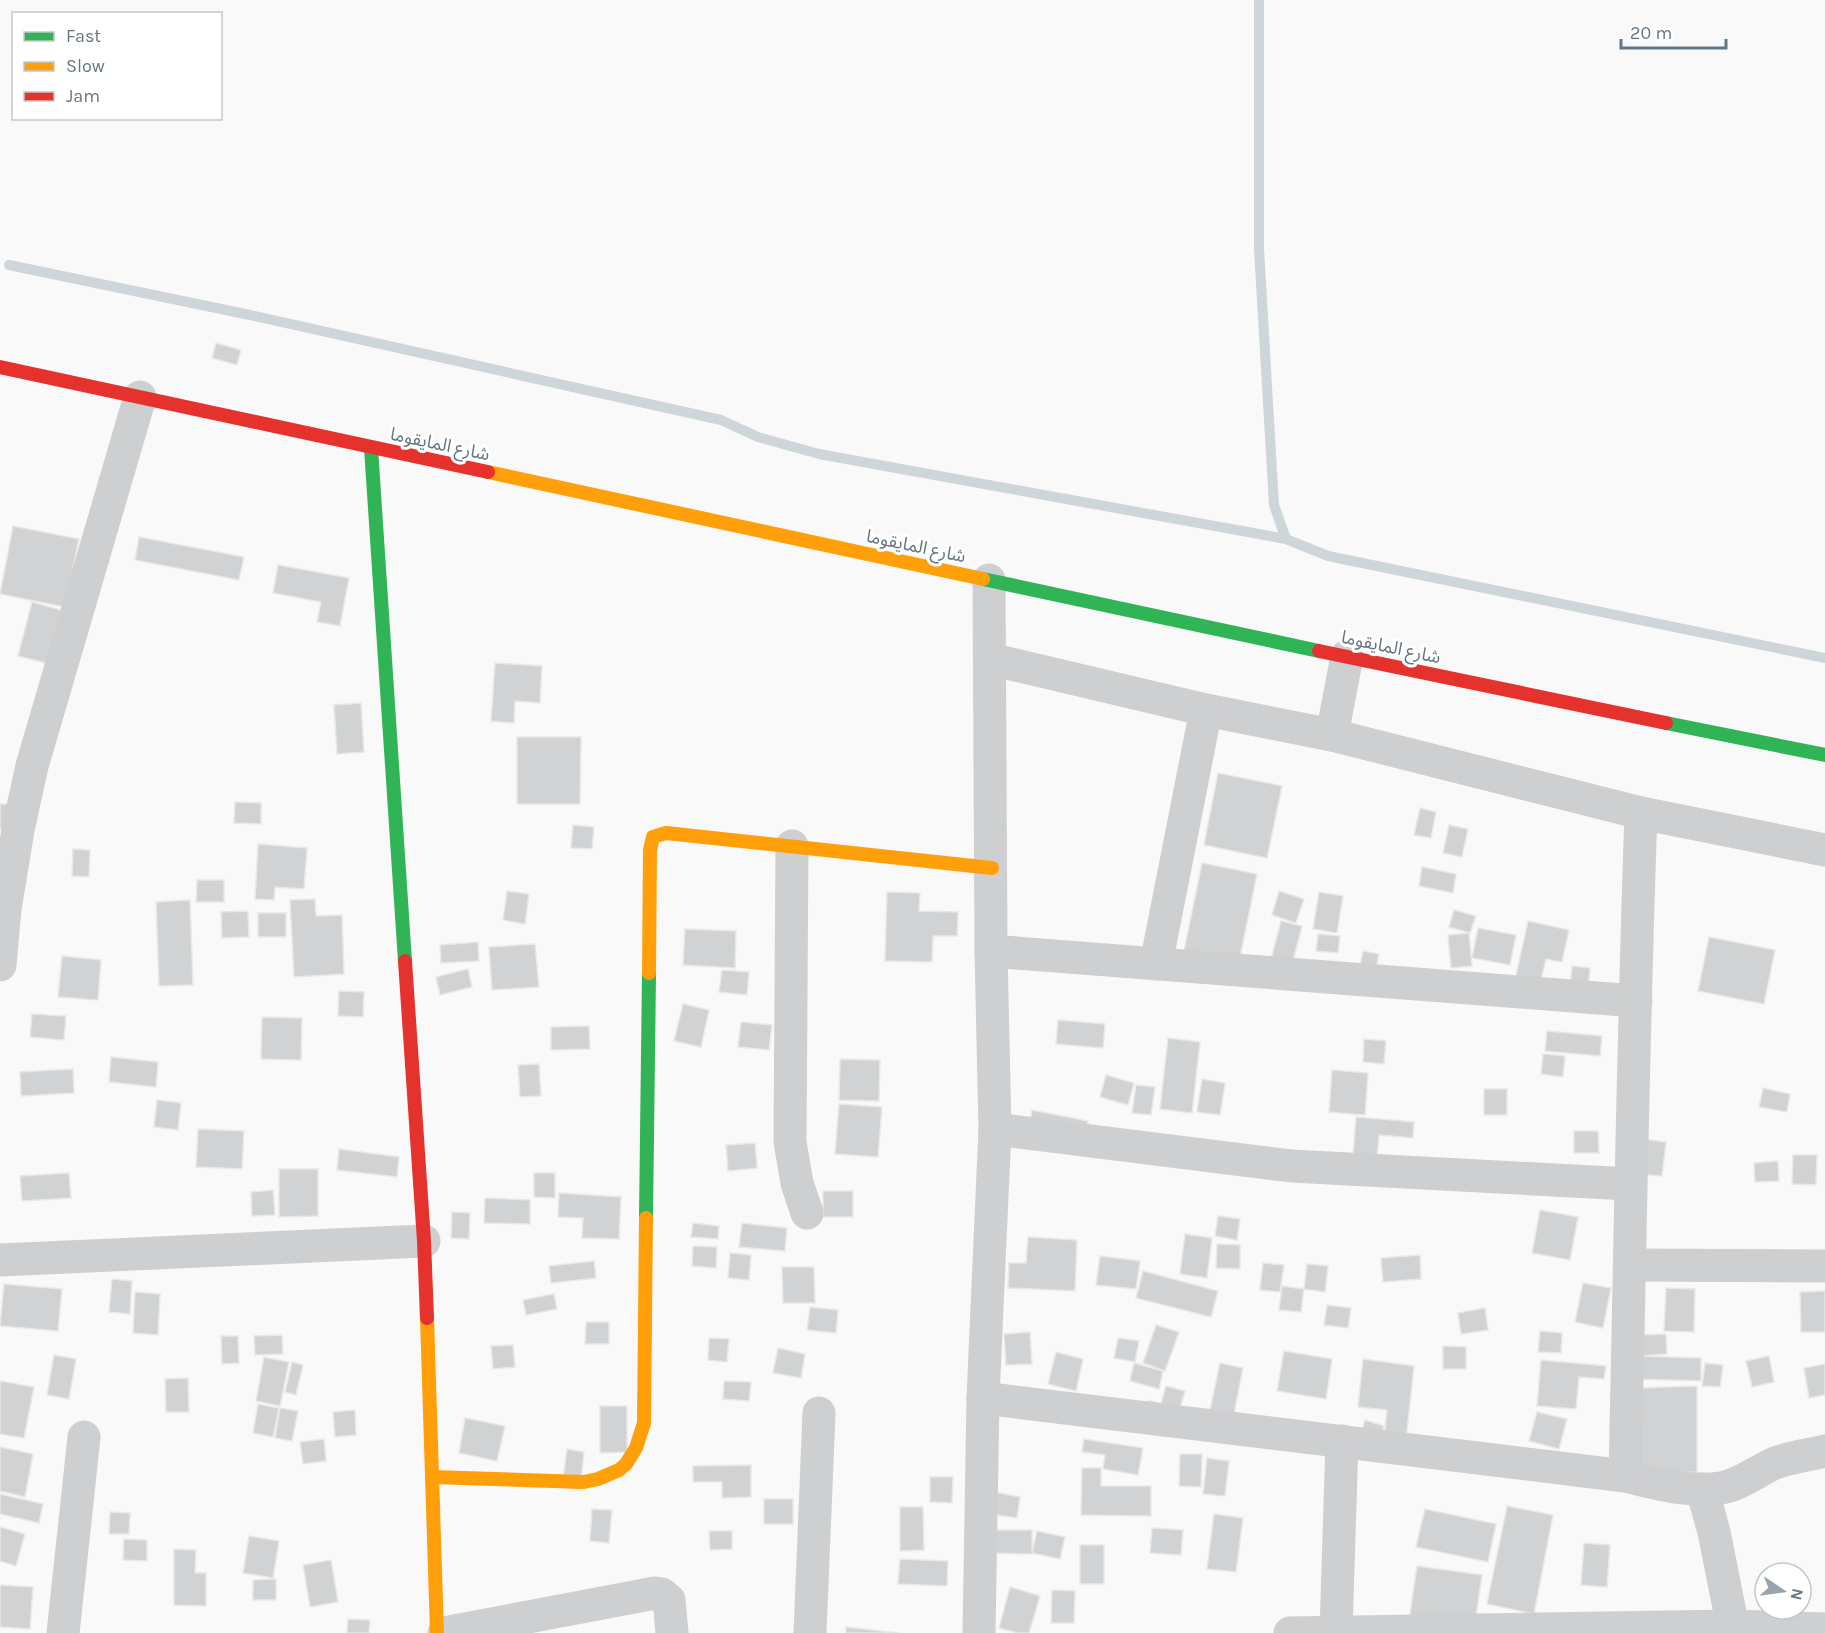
<svg xmlns="http://www.w3.org/2000/svg" width="1825" height="1633" viewBox="0 0 1825 1633" font-family="Karla,'Noto Sans Arabic',sans-serif">
	<style>
		.lines { fill: none; stroke-linecap: round; stroke-linejoin: round }
		.stream { stroke: #ced6d9; stroke-width: 10 }
		.building { fill: #d0d2d3; stroke: #e8e8e8; stroke-width: 1.5 }
		.street { stroke: #cecfd0; stroke-width: 33 }
		.fast { stroke: #30b455; stroke-width: 14 }
		.slow { stroke: #ff9f0a; stroke-width: 14 }
		.jam { stroke: #e5322d; stroke-width: 14 }
		.labels { text-anchor: middle; dominant-baseline: central; stroke-width: 6; stroke-linejoin: round; paint-order: stroke }
		.street-label { font-size: 18px; fill: #657683; stroke: #fff }
	</style>
	<rect width="100%" height="100%" fill="#f9f9f9"/>
	<g class="lines">
		<g class="stream">
			<polyline points="1259,0 1259,249 1274,505 1286,539 1328,556 1825,658"/>
			<polyline points="9,265 250,315 721,420 758,437 819,454 1286,539"/>
		</g>
	</g>
	<g class="building">
		<polygon points="216,343 241,350 237,365 212,358"/>
		<polygon points="13,526 79,539 65,607 0,594"/>
		<polygon points="139,537 244,557 239,580 135,560"/>
		<polygon points="278,565 349,578 340,626 317,622 321,602 273,593"/>
		<polygon points="32,602 64,611 50,664 18,656"/>
		<polygon points="495,663 542,666 540,703 515,701 514,723 491,721"/>
		<polygon points="361,703 364,752 337,754 334,705"/>
		<polygon points="517,737 581,737 580,804 517,804"/>
		<polygon points="1218,773 1282,786 1267,858 1204,845"/>
		<polygon points="235,802 261,803 261,824 234,823"/>
		<polygon points="0,804 8,804 6,830 0,829"/>
		<polygon points="1420,808 1436,812 1431,838 1414,835"/>
		<polygon points="573,825 594,827 592,849 571,848"/>
		<polygon points="1449,825 1468,829 1462,857 1443,853"/>
		<polygon points="258,844 307,848 304,889 275,887 274,900 255,899"/>
		<polygon points="73,849 90,850 89,877 72,876"/>
		<polygon points="1202,863 1257,874 1239,962 1184,951"/>
		<polygon points="1422,867 1456,874 1453,893 1419,886"/>
		<polygon points="197,880 224,880 224,902 196,902"/>
		<polygon points="507,891 529,894 525,924 503,920"/>
		<polygon points="1279,891 1304,899 1296,923 1272,915"/>
		<polygon points="887,892 920,893 919,911 958,912 957,936 933,936 932,962 885,961"/>
		<polygon points="1319,892 1343,896 1337,933 1313,929"/>
		<polygon points="315,899 316,916 342,915 344,974 294,977 290,900"/>
		<polygon points="190,900 193,985 159,986 156,902"/>
		<polygon points="1454,910 1476,916 1470,933 1449,927"/>
		<polygon points="248,911 249,937 222,938 221,912"/>
		<rect x="258" y="913" width="28" height="24"/>
		<polygon points="1281,921 1302,926 1291,969 1270,963"/>
		<polygon points="1528,921 1569,930 1562,962 1546,959 1540,985 1515,980"/>
		<polygon points="1478,928 1516,935 1510,965 1472,958"/>
		<polygon points="685,929 736,931 735,968 683,965"/>
		<polygon points="1469,933 1472,966 1451,968 1448,935"/>
		<polygon points="1318,934 1340,936 1338,953 1316,951"/>
		<polygon points="1709,937 1775,950 1764,1004 1698,991"/>
		<polygon points="478,942 479,961 441,963 440,945"/>
		<polygon points="535,944 539,987 492,990 489,947"/>
		<polygon points="1363,951 1379,954 1373,982 1357,979"/>
		<polygon points="62,956 101,960 98,1000 58,997"/>
		<polygon points="1572,966 1590,968 1588,992 1570,989"/>
		<polygon points="468,969 472,987 440,995 436,977"/>
		<polygon points="722,970 749,972 747,995 719,992"/>
		<polygon points="339,991 364,992 363,1017 338,1016"/>
		<polygon points="683,1004 709,1010 701,1047 674,1041"/>
		<polygon points="32,1014 66,1016 64,1040 30,1037"/>
		<polygon points="262,1017 302,1018 301,1060 261,1059"/>
		<polygon points="1058,1020 1105,1024 1103,1048 1056,1044"/>
		<polygon points="741,1022 772,1025 769,1050 738,1047"/>
		<polygon points="589,1026 590,1049 551,1050 551,1027"/>
		<polygon points="1547,1031 1602,1036 1600,1056 1545,1051"/>
		<polygon points="1168,1038 1200,1042 1192,1113 1160,1109"/>
		<polygon points="1364,1039 1386,1041 1384,1064 1363,1062"/>
		<polygon points="1543,1054 1565,1056 1563,1077 1541,1074"/>
		<polygon points="111,1057 158,1062 156,1087 109,1082"/>
		<polygon points="840,1059 880,1060 879,1101 839,1100"/>
		<polygon points="539,1064 541,1096 520,1097 518,1065"/>
		<polygon points="73,1069 74,1093 21,1096 20,1072"/>
		<polygon points="1332,1070 1368,1073 1365,1115 1329,1112"/>
		<polygon points="1106,1075 1134,1083 1128,1105 1100,1097"/>
		<polygon points="1202,1079 1225,1083 1220,1115 1197,1112"/>
		<polygon points="1136,1085 1155,1087 1151,1115 1132,1113"/>
		<polygon points="1763,1088 1790,1094 1787,1112 1759,1107"/>
		<rect x="1484" y="1089" width="23" height="26"/>
		<polygon points="157,1100 181,1103 178,1130 154,1127"/>
		<polygon points="839,1104 882,1107 878,1157 835,1154"/>
		<polygon points="1032,1110 1088,1121 1083,1145 1028,1135"/>
		<polygon points="1356,1117 1414,1122 1413,1138 1379,1135 1377,1159 1353,1157"/>
		<polygon points="198,1129 244,1131 242,1169 196,1167"/>
		<polygon points="1574,1131 1598,1131 1599,1153 1574,1153"/>
		<polygon points="1642,1139 1666,1142 1662,1176 1637,1174"/>
		<polygon points="755,1143 757,1168 728,1171 726,1145"/>
		<polygon points="339,1149 399,1157 397,1177 337,1170"/>
		<polygon points="1793,1155 1817,1155 1816,1185 1792,1184"/>
		<polygon points="1778,1161 1779,1181 1755,1182 1754,1163"/>
		<polygon points="279,1169 318,1169 318,1216 279,1217"/>
		<polygon points="69,1173 71,1198 22,1201 20,1176"/>
		<polygon points="534,1173 555,1173 555,1198 534,1197"/>
		<polygon points="273,1190 275,1215 252,1216 251,1192"/>
		<rect x="823" y="1191" width="30" height="26"/>
		<polygon points="559,1193 621,1197 619,1239 582,1238 583,1218 558,1217"/>
		<polygon points="485,1198 530,1200 530,1224 484,1223"/>
		<polygon points="1540,1210 1578,1217 1570,1260 1532,1253"/>
		<polygon points="452,1212 470,1213 469,1239 451,1238"/>
		<polygon points="1218,1216 1240,1219 1237,1240 1215,1236"/>
		<polygon points="693,1223 719,1226 718,1239 691,1237"/>
		<polygon points="742,1223 787,1228 785,1251 739,1247"/>
		<polygon points="1185,1234 1212,1238 1207,1278 1180,1274"/>
		<polygon points="1028,1237 1077,1240 1075,1291 1008,1288 1009,1263 1026,1263"/>
		<polygon points="1217,1244 1240,1245 1240,1269 1216,1268"/>
		<polygon points="693,1246 717,1247 716,1268 692,1266"/>
		<polygon points="730,1253 751,1255 749,1280 728,1278"/>
		<polygon points="1420,1255 1421,1279 1383,1282 1381,1258"/>
		<polygon points="1100,1256 1140,1261 1136,1289 1096,1285"/>
		<polygon points="594,1261 596,1278 551,1283 549,1266"/>
		<polygon points="1263,1263 1284,1265 1280,1292 1260,1290"/>
		<polygon points="1307,1264 1328,1266 1325,1292 1304,1289"/>
		<polygon points="782,1267 814,1267 815,1303 783,1303"/>
		<polygon points="1143,1271 1218,1291 1211,1317 1136,1298"/>
		<polygon points="112,1279 132,1281 130,1314 109,1312"/>
		<polygon points="1583,1283 1611,1288 1603,1328 1575,1322"/>
		<polygon points="4,1284 62,1289 58,1331 0,1326"/>
		<polygon points="1282,1286 1304,1289 1301,1312 1279,1310"/>
		<polygon points="1666,1288 1695,1289 1694,1332 1664,1331"/>
		<polygon points="1825,1291 1825,1332 1801,1332 1800,1292"/>
		<polygon points="135,1292 160,1294 158,1335 133,1333"/>
		<polygon points="554,1294 557,1309 526,1315 523,1300"/>
		<polygon points="1327,1305 1351,1308 1348,1328 1324,1325"/>
		<polygon points="810,1307 838,1310 836,1333 807,1330"/>
		<polygon points="1485,1308 1488,1330 1461,1334 1458,1313"/>
		<polygon points="586,1322 609,1322 609,1344 585,1344"/>
		<polygon points="1156,1325 1179,1332 1165,1371 1143,1363"/>
		<polygon points="1540,1331 1562,1333 1561,1353 1538,1352"/>
		<polygon points="1030,1332 1032,1364 1006,1365 1004,1334"/>
		<polygon points="1666,1334 1667,1354 1638,1356 1637,1335"/>
		<polygon points="282,1335 283,1354 255,1355 254,1336"/>
		<polygon points="221,1336 238,1336 239,1363 222,1364"/>
		<polygon points="709,1338 729,1339 727,1362 708,1360"/>
		<polygon points="1118,1338 1139,1341 1135,1362 1114,1358"/>
		<polygon points="513,1345 515,1367 493,1369 491,1346"/>
		<polygon points="1443,1346 1466,1347 1466,1369 1443,1369"/>
		<polygon points="778,1348 805,1354 801,1378 773,1373"/>
		<polygon points="1284,1351 1332,1359 1326,1399 1277,1391"/>
		<polygon points="1056,1352 1083,1359 1076,1391 1048,1384"/>
		<polygon points="54,1355 76,1359 69,1399 47,1395"/>
		<polygon points="1638,1356 1701,1358 1701,1381 1637,1379"/>
		<polygon points="1769,1356 1774,1382 1752,1387 1746,1361"/>
		<polygon points="264,1357 289,1362 280,1406 256,1401"/>
		<polygon points="1363,1359 1414,1366 1405,1450 1383,1447 1387,1410 1358,1407"/>
		<polygon points="1541,1360 1606,1366 1604,1379 1579,1377 1576,1409 1537,1406"/>
		<polygon points="292,1362 303,1365 296,1395 285,1392"/>
		<polygon points="1134,1363 1163,1371 1159,1389 1130,1381"/>
		<polygon points="1220,1363 1243,1368 1233,1419 1209,1415"/>
		<polygon points="1705,1363 1723,1365 1720,1387 1702,1386"/>
		<polygon points="1825,1364 1825,1395 1809,1398 1804,1368"/>
		<polygon points="188,1378 189,1412 166,1412 165,1379"/>
		<polygon points="0,1381 34,1387 24,1438 0,1434"/>
		<polygon points="724,1381 751,1382 749,1401 723,1399"/>
		<polygon points="1166,1386 1185,1391 1175,1426 1144,1417 1148,1400 1161,1404"/>
		<polygon points="1697,1386 1697,1472 1633,1475 1639,1388"/>
		<polygon points="258,1404 279,1408 273,1437 253,1433"/>
		<polygon points="600,1406 627,1406 627,1452 600,1453"/>
		<polygon points="280,1408 298,1411 292,1441 275,1438"/>
		<polygon points="355,1410 356,1435 335,1437 333,1412"/>
		<polygon points="1537,1412 1567,1419 1559,1449 1529,1441"/>
		<polygon points="465,1418 505,1426 497,1461 459,1453"/>
		<polygon points="1365,1420 1384,1426 1376,1450 1358,1444"/>
		<polygon points="324,1439 326,1461 303,1464 300,1442"/>
		<polygon points="1084,1439 1143,1448 1138,1475 1103,1469 1105,1455 1082,1452"/>
		<polygon points="0,1447 33,1454 25,1497 0,1491"/>
		<polygon points="567,1449 584,1452 580,1490 562,1487"/>
		<polygon points="1180,1454 1202,1454 1201,1487 1179,1486"/>
		<polygon points="1207,1458 1229,1461 1225,1496 1203,1494"/>
		<polygon points="751,1465 751,1497 722,1498 722,1482 693,1482 693,1466"/>
		<polygon points="1082,1468 1101,1468 1101,1486 1151,1486 1151,1516 1081,1515"/>
		<polygon points="930,1477 953,1477 952,1503 930,1502"/>
		<polygon points="994,1492 1020,1497 1017,1518 990,1514"/>
		<polygon points="0,1494 43,1504 39,1523 0,1514"/>
		<rect x="764" y="1499" width="29" height="25"/>
		<polygon points="1507,1506 1553,1515 1534,1614 1487,1604"/>
		<polygon points="900,1507 923,1507 924,1550 900,1551"/>
		<polygon points="592,1509 612,1510 609,1543 590,1541"/>
		<polygon points="1425,1509 1496,1524 1488,1562 1416,1547"/>
		<polygon points="110,1512 130,1513 129,1534 109,1534"/>
		<polygon points="1214,1514 1243,1518 1236,1572 1207,1569"/>
		<polygon points="0,1527 25,1534 16,1566 0,1561"/>
		<polygon points="1152,1528 1183,1530 1181,1555 1150,1553"/>
		<polygon points="989,1530 1032,1530 1032,1554 988,1553"/>
		<polygon points="709,1531 732,1531 732,1549 710,1550"/>
		<polygon points="1037,1531 1065,1537 1060,1559 1032,1553"/>
		<polygon points="249,1536 279,1541 273,1578 243,1573"/>
		<polygon points="124,1539 147,1540 147,1561 123,1560"/>
		<polygon points="1584,1543 1610,1545 1607,1587 1581,1585"/>
		<rect x="1080" y="1545" width="24" height="39"/>
		<polygon points="174,1549 196,1550 195,1573 206,1573 206,1606 174,1605"/>
		<polygon points="900,1559 948,1561 947,1586 898,1584"/>
		<polygon points="331,1560 338,1602 310,1607 303,1565"/>
		<polygon points="1417,1566 1482,1575 1474,1630 1409,1621"/>
		<polygon points="276,1579 276,1600 253,1600 253,1580"/>
		<polygon points="0,1585 33,1587 30,1629 0,1627"/>
		<polygon points="1010,1587 1040,1596 1029,1633 1018,1633 999,1628"/>
		<polygon points="1052,1590 1075,1591 1074,1623 1051,1623"/>
		<polygon points="348,1619 370,1620 369,1633 347,1633"/>
		<polygon points="846,1627 899,1633 846,1633"/>
	</g>
	<g class="lines">
		<g class="street">
			<polyline points="990,659 1206,710 1332,735 1641,813 1825,850"/>
			<polyline points="1332,735 1347,656"/>
			<polyline points="792,846 790,1142 797,1183 807,1213"/>
			<polyline points="991,951 1636,1001"/>
			<polyline points="1156,964 1206,710"/>
			<polyline points="0,965 5,909 18,830 32,766 140,397"/>
			<polyline points="995,1129 1292,1166 1630,1184"/>
			<polyline points="0,1260 424,1241"/>
			<polyline points="1630,1265 1825,1266"/>
			<path d="M983,1398L1625,1476C1655,1483 1689,1493 1721,1488C1740,1485 1757,1471 1775,1463C1791,1457 1809,1455 1825,1451"/>
			<path d="M1625,1476C1630,1255 1633,1034 1641,813"/>
			<polyline points="1702,1489 1714,1532 1734,1633"/>
			<polyline points="1336,1632 1342,1441"/>
			<polyline points="63,1633 84,1437"/>
			<polyline points="444,1633 655,1593 662,1594 669,1600 672,1633"/>
			<polyline points="810,1633 819,1413"/>
			<polyline points="979,1633 983,1398 995,1129 991,951 989,580"/>
			<polyline points="1290,1633 1733,1626 1825,1629"/>
		</g>
		<g class="fast">
			<polyline points="371,448 405,961"/>
			<polyline points="983,579 1319,651"/>
			<polyline points="1666,723 1825,755"/>
			<polyline points="646,1218 649,973"/>
		</g>
		<g class="slow">
			<polyline points="488,472 983,579"/>
			<polyline points="649,973 650,850 653,837 666,833 992,868"/>
			<polyline points="427,1318 437,1633"/>
			<polyline points="432,1477 584,1482 598,1479 619,1470 626,1464 636,1448 644,1423 646,1218"/>
		</g>
		<g class="jam">
			<polyline points="0,367 488,472"/>
			<polyline points="1319,651 1666,723"/>
			<polyline points="405,961 424,1241 427,1318"/>
		</g>
	</g>
	<g class="labels">
		<g class="street-label">
			<text transform="translate(440 444) rotate(12)">شارع المايقوما</text>
			<text transform="translate(916 546) rotate(12)">شارع المايقوما</text>
			<text transform="translate(1391 647) rotate(12)">شارع المايقوما</text>
		</g>
	</g>
	<rect x="12" y="12" width="210" height="108" fill="#ffffff" stroke="#c1c8cd" stroke-width="1.5"/>
	<rect x="24" y="32" width="30" height="9" fill="#30b455" stroke="#c1c8cd" stroke-width="1.5"/>
	<text x="66" y="42" font-size="18" fill="#657683">Fast</text>
	<rect x="24" y="62" width="30" height="9" fill="#ff9f0a" stroke="#c1c8cd" stroke-width="1.5"/>
	<text x="66" y="72" font-size="18" fill="#657683">Slow</text>
	<rect x="24" y="92" width="30" height="9" fill="#e5322d" stroke="#c1c8cd" stroke-width="1.5"/>
	<text x="66" y="102" font-size="18" fill="#657683">Jam</text>
	<g transform="translate(1783 1591) rotate(103)"><circle r="28" fill="#ffffff" stroke="#c1c8cd" stroke-width="1.5"/>
	<path d="M0-4.5L10 22L0 15L-10 22Z" fill="#99a4ac"/>
	<text y="-9" font-size="16" font-weight="bold" text-anchor="middle" fill="#657683">N</text>
	</g>
	<path d="M1621 39v9h105v-9" fill="none" stroke="#657683" stroke-width="3"/>
	<text x="1630" y="39" font-size="18" fill="#657683" stroke="#ffffff" stroke-width="4.5" paint-order="stroke">20 m</text>
</svg>
